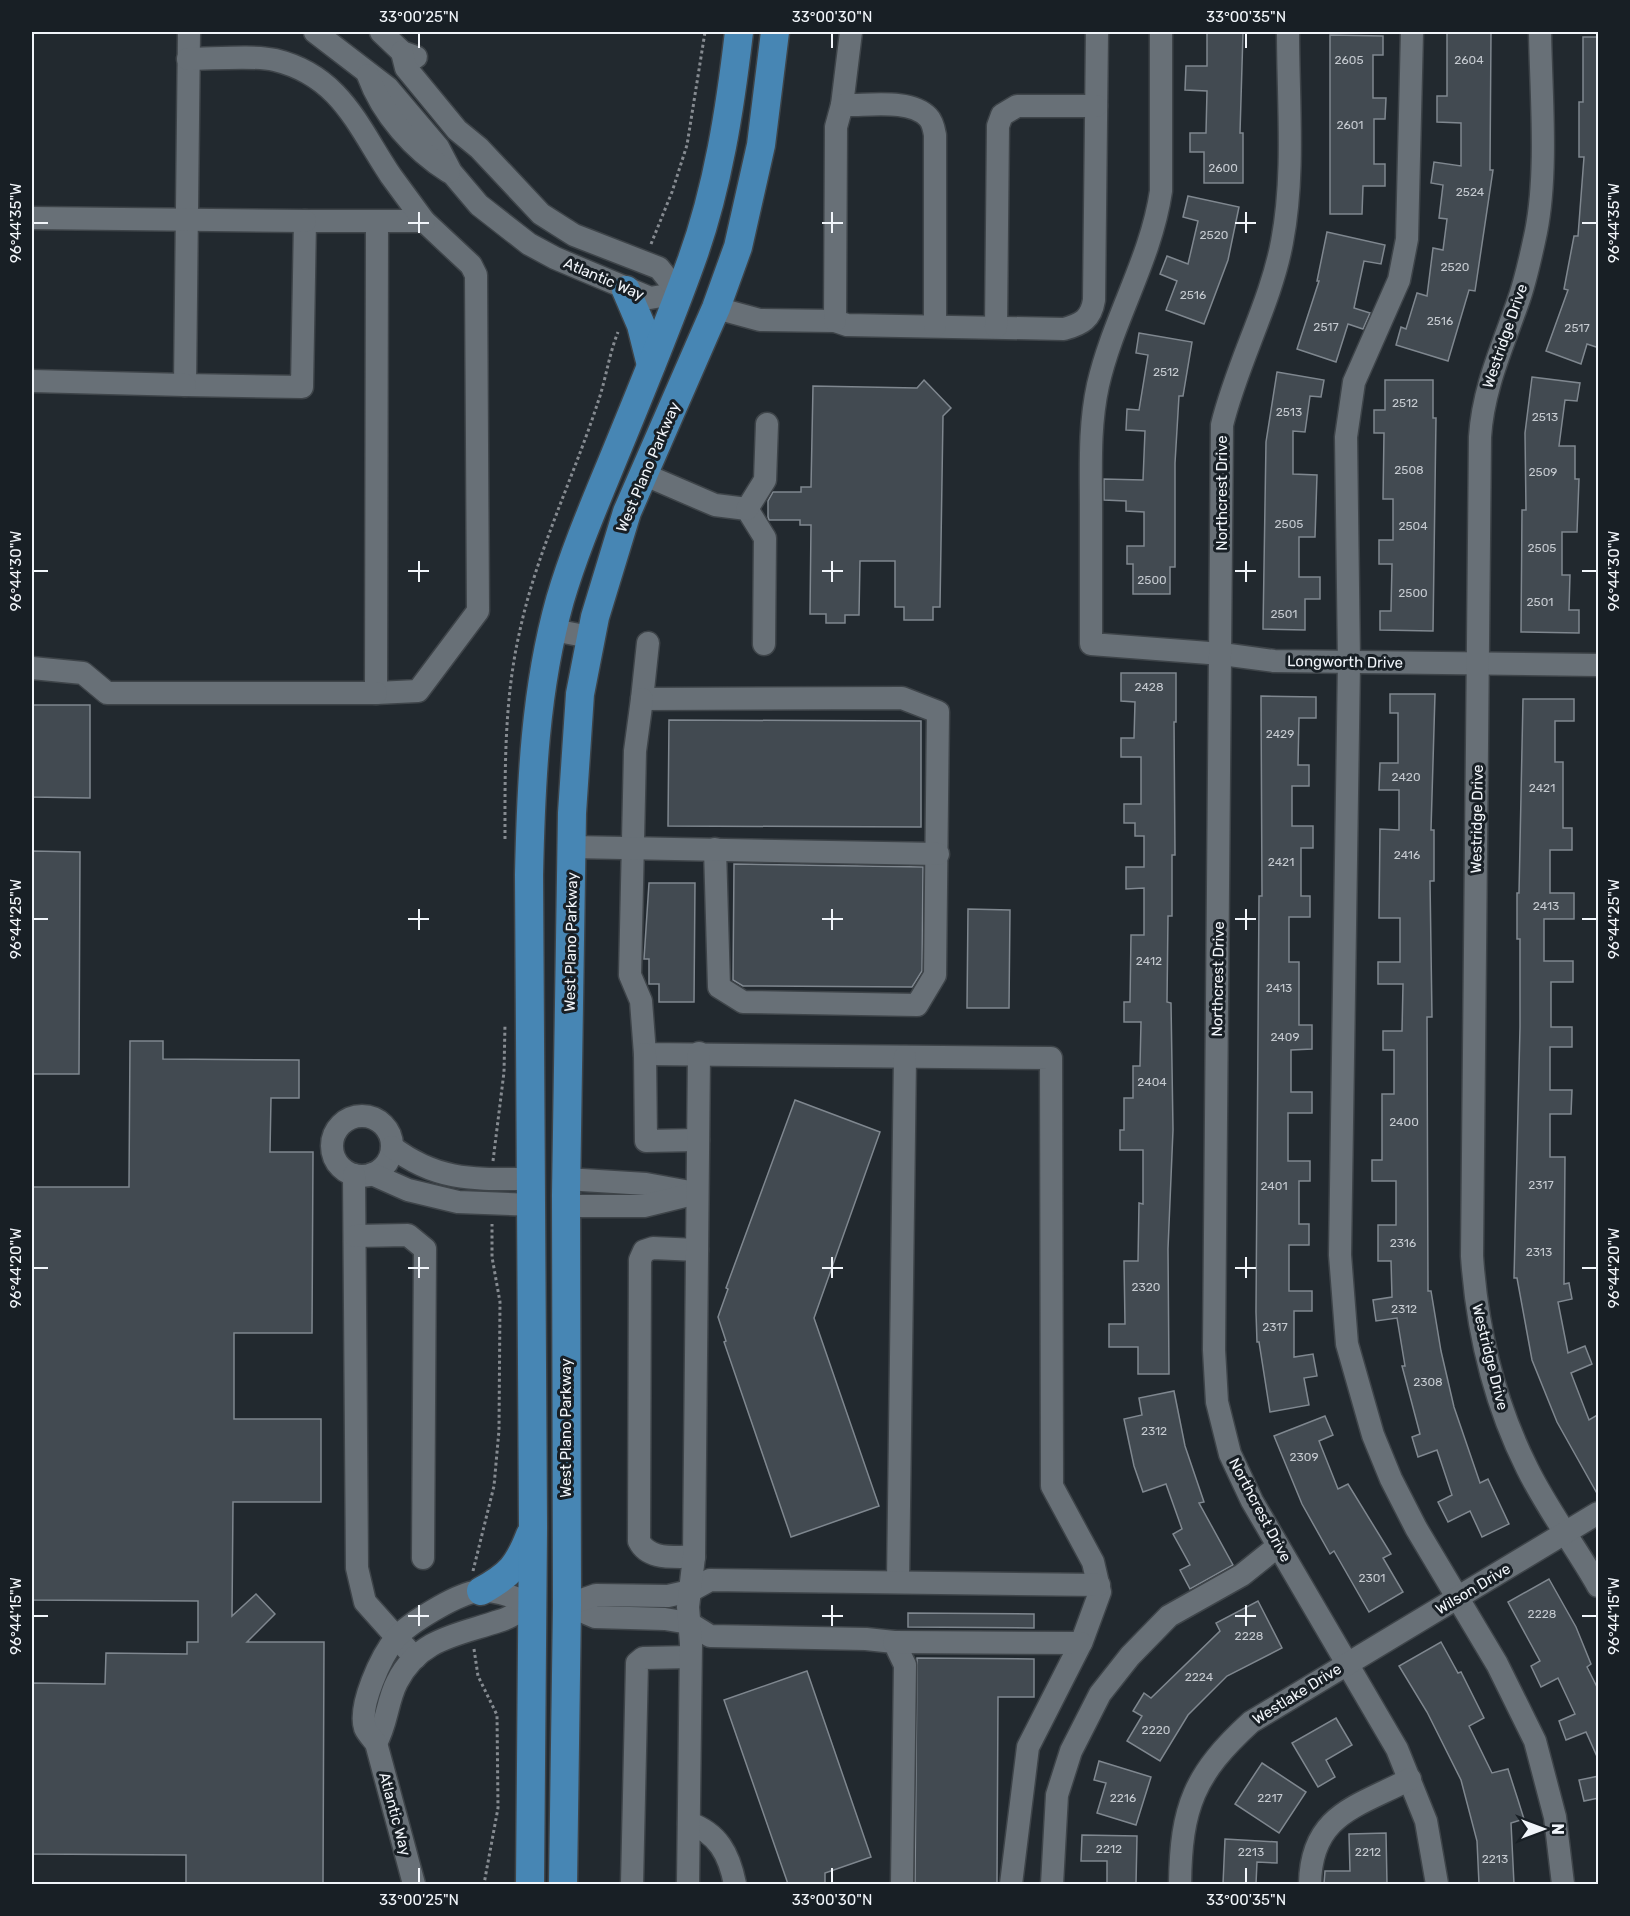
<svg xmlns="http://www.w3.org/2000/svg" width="1630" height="1916" viewBox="0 0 1630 1916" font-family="Rubik,sans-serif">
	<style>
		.building { fill: #424a51; stroke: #7f878f; stroke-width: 1.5 }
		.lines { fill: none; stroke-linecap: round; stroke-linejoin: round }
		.minor-casing { stroke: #3e4449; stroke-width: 25 }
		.major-casing { stroke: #3e4449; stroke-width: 31 }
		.path { stroke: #868b91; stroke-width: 3; stroke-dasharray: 3 3; stroke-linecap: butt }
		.minor { stroke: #687077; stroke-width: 22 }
		.major { stroke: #4786b4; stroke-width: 28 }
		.ticks { fill: none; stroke: #f1f5fa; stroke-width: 2 }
		.labels { text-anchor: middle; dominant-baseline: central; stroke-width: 6; stroke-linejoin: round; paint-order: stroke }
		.number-label { font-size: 12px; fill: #c5cad0 }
		.street-label { font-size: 15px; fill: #f1f5fa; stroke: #181f25 }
		.neatline { fill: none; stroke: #f1f5fa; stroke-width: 2 }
		.ticks-label { font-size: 15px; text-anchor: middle; fill: #f1f5fa }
	</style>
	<rect width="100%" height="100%" fill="#22292f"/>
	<g class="building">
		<polygon points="1207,32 1243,32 1240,133 1243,133 1243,183 1204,183 1204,152 1190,152 1190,133 1206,133 1207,91 1185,90 1186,66 1207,66"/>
		<polygon points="1447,33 1491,33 1490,170 1493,170 1475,291 1469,290 1448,361 1396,345 1401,327 1406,329 1417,293 1427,296 1433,248 1443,250 1447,219 1439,218 1443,185 1431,183 1434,162 1461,166 1461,123 1437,122 1437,96 1447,96"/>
		<polygon points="1330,35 1383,36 1383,55 1373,55 1373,98 1386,98 1385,119 1374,119 1374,164 1385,164 1385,186 1363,186 1362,214 1330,214"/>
		<polygon points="1583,37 1599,37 1599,348 1587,344 1581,364 1546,351 1568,290 1564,289 1574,236 1578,236 1584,157 1579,157 1579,102 1583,102"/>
		<polygon points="1188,196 1239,207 1228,260 1204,324 1166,310 1177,281 1160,274 1167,256 1188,264 1198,221 1183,217"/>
		<polygon points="1327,232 1385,245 1381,264 1364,261 1354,308 1370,313 1363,329 1348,324 1336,362 1297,349 1319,281 1317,281"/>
		<polygon points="1139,333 1192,342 1183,396 1179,396 1175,463 1175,567 1170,567 1170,594 1133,594 1133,564 1127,564 1127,546 1144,546 1144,512 1126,511 1126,501 1104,500 1104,479 1143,480 1145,431 1126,430 1127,409 1139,410 1148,355 1136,353"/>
		<polygon points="1277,372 1324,380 1321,397 1310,396 1305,432 1293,431 1293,474 1317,475 1315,537 1299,537 1299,577 1320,577 1320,599 1305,599 1305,630 1263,629 1266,442"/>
		<polygon points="1532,377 1580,383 1577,401 1565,400 1559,446 1575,446 1575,479 1579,479 1577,532 1562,532 1562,575 1570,575 1569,610 1579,610 1579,633 1521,632 1522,510 1526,510 1525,433"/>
		<polygon points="924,380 951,408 943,416 940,607 933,607 933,620 904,620 904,607 895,607 895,561 860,561 859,615 845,615 845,623 826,623 826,614 810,614 811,525 800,525 800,520 769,520 768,517 768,501 773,492 801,492 801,487 811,487 813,386 917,388"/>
		<polygon points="1385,380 1433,380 1433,418 1436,418 1433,631 1380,630 1380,611 1391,611 1392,564 1379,564 1379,540 1393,540 1393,499 1383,499 1384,433 1374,433 1374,410 1385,410"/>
		<polygon points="1121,673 1176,673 1176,722 1174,722 1175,855 1172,855 1172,916 1168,916 1167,1002 1171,1003 1173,1130 1168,1249 1169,1374 1138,1374 1138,1347 1109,1347 1109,1324 1125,1324 1124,1261 1138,1261 1139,1203 1143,1204 1143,1150 1120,1150 1120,1130 1124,1130 1124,1098 1133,1098 1133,1066 1140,1066 1141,1022 1124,1022 1124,1002 1130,1002 1131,935 1144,935 1144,888 1126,889 1126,867 1144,867 1144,836 1135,836 1135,823 1124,823 1124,804 1141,804 1141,757 1121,757 1121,738 1134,738 1135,702 1121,701"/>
		<polygon points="1390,694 1435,694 1431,830 1434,830 1434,881 1430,881 1432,1017 1427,1017 1428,1291 1431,1291 1441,1351 1454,1407 1480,1483 1488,1479 1509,1524 1482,1537 1470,1511 1448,1522 1438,1502 1452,1495 1437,1450 1418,1457 1412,1437 1420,1434 1402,1366 1405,1366 1397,1318 1376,1321 1373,1300 1392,1297 1391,1261 1378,1261 1378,1225 1396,1225 1396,1181 1372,1181 1372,1160 1382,1160 1382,1094 1394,1094 1394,1050 1383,1050 1383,1031 1402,1031 1403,984 1378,984 1378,962 1400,962 1400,918 1379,918 1380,829 1399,830 1399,790 1379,790 1380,763 1398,763 1398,713 1390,713"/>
		<polygon points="1261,696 1316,697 1316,718 1299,718 1298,765 1309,765 1309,786 1292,786 1292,826 1313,826 1313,848 1301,848 1301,896 1310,896 1310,917 1289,917 1289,962 1299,962 1299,1025 1312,1025 1312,1049 1291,1050 1291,1092 1312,1092 1312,1113 1288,1113 1288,1161 1310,1161 1310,1181 1299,1181 1299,1224 1309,1224 1309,1245 1289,1245 1289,1291 1312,1291 1312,1311 1294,1311 1294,1357 1313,1354 1317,1376 1304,1378 1309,1405 1270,1412 1259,1342 1257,1342 1256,1312 1259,896 1262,896"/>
		<polygon points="1523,699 1574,699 1574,721 1555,721 1555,762 1563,762 1563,828 1572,828 1572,850 1550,850 1550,893 1574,893 1574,919 1544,919 1544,961 1573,961 1573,982 1551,982 1551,1027 1572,1027 1572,1047 1550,1047 1550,1090 1572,1090 1571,1114 1550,1114 1550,1157 1565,1157 1564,1284 1569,1283 1572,1299 1558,1302 1568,1353 1585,1346 1592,1364 1571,1373 1589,1420 1599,1414 1599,1497 1557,1422 1532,1360 1517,1278 1514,1278 1520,1027 1520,939 1517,939 1517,893 1519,893"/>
		<polygon points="32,705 90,705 90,798 32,797"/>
		<polygon points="669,720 921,721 921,827 668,826"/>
		<polygon points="32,851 80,852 79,1074 32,1074"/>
		<polygon points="734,864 923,867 922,971 912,987 743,986 733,980"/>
		<polygon points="649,883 695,883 694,1002 659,1002 659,984 649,984 649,959 644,959"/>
		<polygon points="968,909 1010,910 1009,1008 967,1008"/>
		<polygon points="130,1041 163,1041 163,1059 299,1060 299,1098 271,1098 270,1152 313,1152 312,1333 234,1333 234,1419 321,1419 321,1502 233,1502 232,1616 256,1594 275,1614 247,1642 324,1642 323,1884 186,1884 186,1855 32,1854 32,1683 105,1684 106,1653 187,1654 187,1642 198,1642 198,1601 32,1600 32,1187 129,1187"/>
		<polygon points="795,1100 880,1132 814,1318 879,1506 791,1537 724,1342 726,1341 718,1317 728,1289 726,1288"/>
		<polygon points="1174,1391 1185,1446 1204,1502 1199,1503 1233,1565 1190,1589 1180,1570 1190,1565 1173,1534 1182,1529 1166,1484 1143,1492 1134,1466 1124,1419 1142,1415 1139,1398"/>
		<polygon points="1325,1416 1333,1435 1319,1441 1338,1489 1348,1484 1391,1554 1383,1558 1403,1592 1369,1612 1334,1551 1330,1554 1302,1504 1274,1436"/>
		<polygon points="1549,1579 1576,1627 1591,1664 1587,1667 1599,1691 1599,1761 1586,1732 1566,1740 1559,1721 1575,1714 1558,1678 1541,1687 1531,1666 1540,1661 1508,1602"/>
		<polygon points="1258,1601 1282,1648 1227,1676 1188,1715 1160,1761 1127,1741 1142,1716 1133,1711 1144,1693 1151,1698 1220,1631 1216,1623"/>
		<polygon points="908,1613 1034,1614 1034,1628 908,1627"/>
		<polygon points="1441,1642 1458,1673 1461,1672 1484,1718 1469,1726 1492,1773 1508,1769 1518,1800 1524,1819 1511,1823 1514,1884 1479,1884 1477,1841 1461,1780 1427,1712 1399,1666"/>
		<polygon points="917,1658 1034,1659 1034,1697 998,1697 997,1884 915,1884"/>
		<polygon points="807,1671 871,1857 825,1873 825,1884 788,1884 724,1700"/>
		<polygon points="1336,1718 1352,1745 1326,1760 1335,1777 1318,1787 1292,1743"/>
		<polygon points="1099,1761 1151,1777 1136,1825 1097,1813 1106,1783 1094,1780"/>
		<polygon points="1262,1763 1306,1792 1279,1833 1235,1804"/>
		<polygon points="1599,1776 1599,1798 1584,1801 1579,1780"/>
		<polygon points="1386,1833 1387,1884 1324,1884 1325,1871 1350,1871 1349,1834"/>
		<polygon points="1082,1835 1137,1836 1136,1884 1107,1884 1107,1861 1081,1861"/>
		<polygon points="1225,1839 1277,1842 1277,1863 1257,1862 1256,1884 1223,1884"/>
	</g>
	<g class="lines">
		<defs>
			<g id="minor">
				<polyline points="189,32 185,385 302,387 305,221 424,221 471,265 476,275 478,611 418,691 376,693 377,221"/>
				<polyline points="315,32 388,88 438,147 451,172 479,205 529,244 555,258 650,298 679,293"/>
				<polyline points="381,32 402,52 416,57"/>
				<path d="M1161,32V191C1151,259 1113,319 1098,385C1089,426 1091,467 1091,508C1091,553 1091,599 1091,644L1222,654L1274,661L1598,665"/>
				<path d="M1288,32C1288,101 1295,174 1282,242C1271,302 1237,363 1222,425L1214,1350L1217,1402L1230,1454L1252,1501L1397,1749L1426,1821L1437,1884"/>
				<polyline points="1412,32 1407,239 1399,280 1354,382 1346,437 1349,662 1340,1255 1347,1344 1373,1435 1391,1479 1416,1528 1497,1664 1535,1741 1555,1817 1563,1884"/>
				<path d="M1540,32C1541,94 1548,171 1536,232C1531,255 1526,280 1518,302C1502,348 1483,389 1480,437L1472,1256C1477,1330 1494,1402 1527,1468C1547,1509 1576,1547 1598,1586"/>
				<polyline points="402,52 406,68 457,130 479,148 541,214 574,235 659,268 679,293"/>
				<path d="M188,59C212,59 254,55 275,60C341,76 358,127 391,176C402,191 413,206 424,221"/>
				<path d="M368,75C382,114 414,150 449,172"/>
				<polyline points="842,105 851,32"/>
				<polyline points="32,218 305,221"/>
				<path d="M716,308L760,320L835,321L847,325L1064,329C1082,324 1091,319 1094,300L1097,32"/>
				<path d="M835,321L836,127L842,105C867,106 910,98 928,117C932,121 934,129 935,135V326"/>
				<polyline points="996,327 998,126 1002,115 1017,106 1096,106"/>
				<polyline points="32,381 185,385"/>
				<polyline points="643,474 715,505 747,509 765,538 764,644"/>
				<polyline points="747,509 765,480 767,424"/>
				<polyline points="553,630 590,637"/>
				<polyline points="648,643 642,699 902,698 938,712 935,975 917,1005 743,1002 719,987 715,849"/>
				<polyline points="32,668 83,673 107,693 376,693"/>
				<polyline points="642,699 635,751 630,975 641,1001 645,1054 1051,1058 1052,1486 1093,1562 1100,1592 1082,1641 1028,1747 1011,1884"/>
				<polyline points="572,847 938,854"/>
				<polyline points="645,1054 646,1141 698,1140"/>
				<circle cx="362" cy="1146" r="30"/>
				<path d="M392,1147C438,1182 475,1179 531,1179"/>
				<polyline points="372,1174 408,1190 458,1202 532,1205"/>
				<polyline points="354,1175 357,1568 365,1602 415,1658"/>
				<polyline points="566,1179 646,1184 690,1192"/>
				<polyline points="566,1206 644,1206 697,1193"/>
				<polyline points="355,1236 408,1235 425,1249 423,1558"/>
				<path d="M694,1557C675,1556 649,1561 639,1541L640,1260L644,1251L653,1248L697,1250"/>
				<polyline points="898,1582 905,1057"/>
				<polyline points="567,1605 595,1617 665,1619 689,1623 710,1636 866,1639 894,1642 905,1665 902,1884"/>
				<polyline points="567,1605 596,1595 668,1596 690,1591 710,1580 1099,1585"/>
				<polyline points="894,1642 1081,1643"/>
				<path d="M376,1743C387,1724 387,1701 397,1682C419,1638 458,1635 499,1621C511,1618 521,1610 532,1604"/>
				<path d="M689,1823C718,1833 729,1854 735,1884"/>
				<path d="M414,1884L376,1743C373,1739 367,1733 365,1728C358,1706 381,1656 396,1638C409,1623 454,1596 474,1592C494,1588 514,1597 532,1604"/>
				<polyline points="632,1884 637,1663 643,1658 690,1657"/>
				<polyline points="688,1884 691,1643 688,1607 694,1557 699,1053"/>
				<polyline points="1052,1884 1057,1795 1071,1751 1100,1694 1130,1656 1169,1616 1242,1575 1278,1546"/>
				<path d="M1180,1884C1181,1807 1194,1774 1251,1722L1598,1513"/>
				<path d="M1310,1884C1311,1814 1357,1807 1410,1779"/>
			</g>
			<g id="major">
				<polyline points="626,290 641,325 651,365"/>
				<path d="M481,1591C510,1575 518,1566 530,1535"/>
				<path d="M530,1884L533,1527L529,875C531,783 535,689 560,600C575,549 596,501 616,452C642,389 668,326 691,262C718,188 730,109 739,32"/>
				<polyline points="563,1884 567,1605 566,1195 572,813 580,694 595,617 627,512 716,308 738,247 761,145 775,32"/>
			</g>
		</defs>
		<use href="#minor" class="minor-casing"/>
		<use href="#major" class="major-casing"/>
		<g class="path">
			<polyline points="651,244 672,192 687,145 705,32"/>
			<path d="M505,839C505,770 504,699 520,630C537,551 573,479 598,402C606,379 609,354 618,332"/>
			<polyline points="493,1161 504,1072 505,1024"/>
			<polyline points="473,1571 494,1486 499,1430 500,1302 492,1257 492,1224"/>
			<polyline points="474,1649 478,1676 497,1715 498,1808 484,1884"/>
		</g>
		<use href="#minor" class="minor"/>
		<use href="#major" class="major"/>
	</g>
	<path class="ticks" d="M419,33V48M832,33V48M1246,33V48M419,212V233M832,212V233M1246,212V233M33,223H48M408,223H429M822,223H843M1235,223H1256M1582,223H1597M419,561V582M832,561V582M1246,561V582M33,571H48M408,571H429M822,571H843M1235,571H1256M1582,571H1597M419,909V930M832,909V930M1246,909V930M33,919H48M408,919H429M822,919H843M1235,919H1256M1582,919H1597M419,1257V1278M832,1257V1278M1246,1257V1278M33,1268H48M408,1268H429M822,1268H843M1235,1268H1256M1582,1268H1597M419,1605V1626M832,1605V1626M1246,1605V1626M33,1616H48M408,1616H429M822,1616H843M1235,1616H1256M1582,1616H1597M419,1868V1883M832,1868V1883M1246,1868V1883"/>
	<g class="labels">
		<g class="number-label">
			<text x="1349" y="60">2605</text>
			<text x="1469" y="60">2604</text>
			<text x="1350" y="125">2601</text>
			<text x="1223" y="168">2600</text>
			<text x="1470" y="192">2524</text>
			<text x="1214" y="235">2520</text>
			<text x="1455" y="267">2520</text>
			<text x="1193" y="295">2516</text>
			<text x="1440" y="321">2516</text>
			<text x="1326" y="327">2517</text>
			<text x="1577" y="328">2517</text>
			<text x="1166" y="372">2512</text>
			<text x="1405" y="403">2512</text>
			<text x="1289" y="412">2513</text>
			<text x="1545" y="417">2513</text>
			<text x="1409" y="470">2508</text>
			<text x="1543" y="472">2509</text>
			<text x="1289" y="524">2505</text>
			<text x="1413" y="526">2504</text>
			<text x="1542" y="548">2505</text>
			<text x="1152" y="580">2500</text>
			<text x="1413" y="593">2500</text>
			<text x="1540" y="602">2501</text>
			<text x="1284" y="614">2501</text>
			<text x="1149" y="687">2428</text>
			<text x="1280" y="734">2429</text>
			<text x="1406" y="777">2420</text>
			<text x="1542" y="788">2421</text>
			<text x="1407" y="855">2416</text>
			<text x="1281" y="862">2421</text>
			<text x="1546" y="906">2413</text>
			<text x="1149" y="961">2412</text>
			<text x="1279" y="988">2413</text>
			<text x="1285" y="1037">2409</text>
			<text x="1152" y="1082">2404</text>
			<text x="1404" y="1122">2400</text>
			<text x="1541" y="1185">2317</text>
			<text x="1274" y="1186">2401</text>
			<text x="1403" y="1243">2316</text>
			<text x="1539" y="1252">2313</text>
			<text x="1146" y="1287">2320</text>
			<text x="1404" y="1309">2312</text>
			<text x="1275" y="1327">2317</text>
			<text x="1428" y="1382">2308</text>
			<text x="1154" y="1431">2312</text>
			<text x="1304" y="1457">2309</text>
			<text x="1372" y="1578">2301</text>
			<text x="1542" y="1614">2228</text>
			<text x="1249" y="1636">2228</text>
			<text x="1199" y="1677">2224</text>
			<text x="1156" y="1730">2220</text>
			<text x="1123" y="1798">2216</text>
			<text x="1270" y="1798">2217</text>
			<text x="1109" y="1849">2212</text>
			<text x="1251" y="1852">2213</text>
			<text x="1368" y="1852">2212</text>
			<text x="1495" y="1859">2213</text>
		</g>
		<g class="street-label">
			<text transform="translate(604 279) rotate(23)">Atlantic Way</text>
			<text transform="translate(1505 336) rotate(-71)">Westridge Drive</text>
			<text transform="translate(648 467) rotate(-67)">West Plano Parkway</text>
			<text transform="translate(1222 493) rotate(-90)">Northcrest Drive</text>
			<text transform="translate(1345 662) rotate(1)">Longworth Drive</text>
			<text transform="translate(1477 819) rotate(-89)">Westridge Drive</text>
			<text transform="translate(571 942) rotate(-89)">West Plano Parkway</text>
			<text transform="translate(1218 979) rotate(-89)">Northcrest Drive</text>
			<text transform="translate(1490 1357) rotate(76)">Westridge Drive</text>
			<text transform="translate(566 1428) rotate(-90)">West Plano Parkway</text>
			<text transform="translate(1260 1510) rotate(62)">Northcrest Drive</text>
			<text transform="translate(1473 1589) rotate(-31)">Wilson Drive</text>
			<text transform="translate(1297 1694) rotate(-32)">Westlake Drive</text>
			<text transform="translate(395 1814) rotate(75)">Atlantic Way</text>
		</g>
	</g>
	<rect width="1630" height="1916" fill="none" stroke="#181f25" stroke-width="66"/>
	<g transform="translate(1543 1829) rotate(90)" stroke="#181f25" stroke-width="4.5" paint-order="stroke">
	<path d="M0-4.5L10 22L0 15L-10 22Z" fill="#f1f5fa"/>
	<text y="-9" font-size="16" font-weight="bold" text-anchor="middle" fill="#f1f5fa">N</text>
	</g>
	<rect x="33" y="33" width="1564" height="1850" class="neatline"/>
	<g class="ticks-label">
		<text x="419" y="22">33°00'25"N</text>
		<text x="832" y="22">33°00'30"N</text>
		<text x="1246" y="22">33°00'35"N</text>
		<text transform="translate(1614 223) rotate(-90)" y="5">96°44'35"W</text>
		<text transform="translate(16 223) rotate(-90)" y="5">96°44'35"W</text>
		<text transform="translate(1614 571) rotate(-90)" y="5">96°44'30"W</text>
		<text transform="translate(16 571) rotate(-90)" y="5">96°44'30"W</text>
		<text transform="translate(1614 919) rotate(-90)" y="5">96°44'25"W</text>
		<text transform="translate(16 919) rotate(-90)" y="5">96°44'25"W</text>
		<text transform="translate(1614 1268) rotate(-90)" y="5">96°44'20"W</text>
		<text transform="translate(16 1268) rotate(-90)" y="5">96°44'20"W</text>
		<text transform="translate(16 1616) rotate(-90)" y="5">96°44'15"W</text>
		<text transform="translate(1614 1616) rotate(-90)" y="5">96°44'15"W</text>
		<text x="419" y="1905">33°00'25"N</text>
		<text x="832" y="1905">33°00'30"N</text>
		<text x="1246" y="1905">33°00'35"N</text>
	</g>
</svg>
